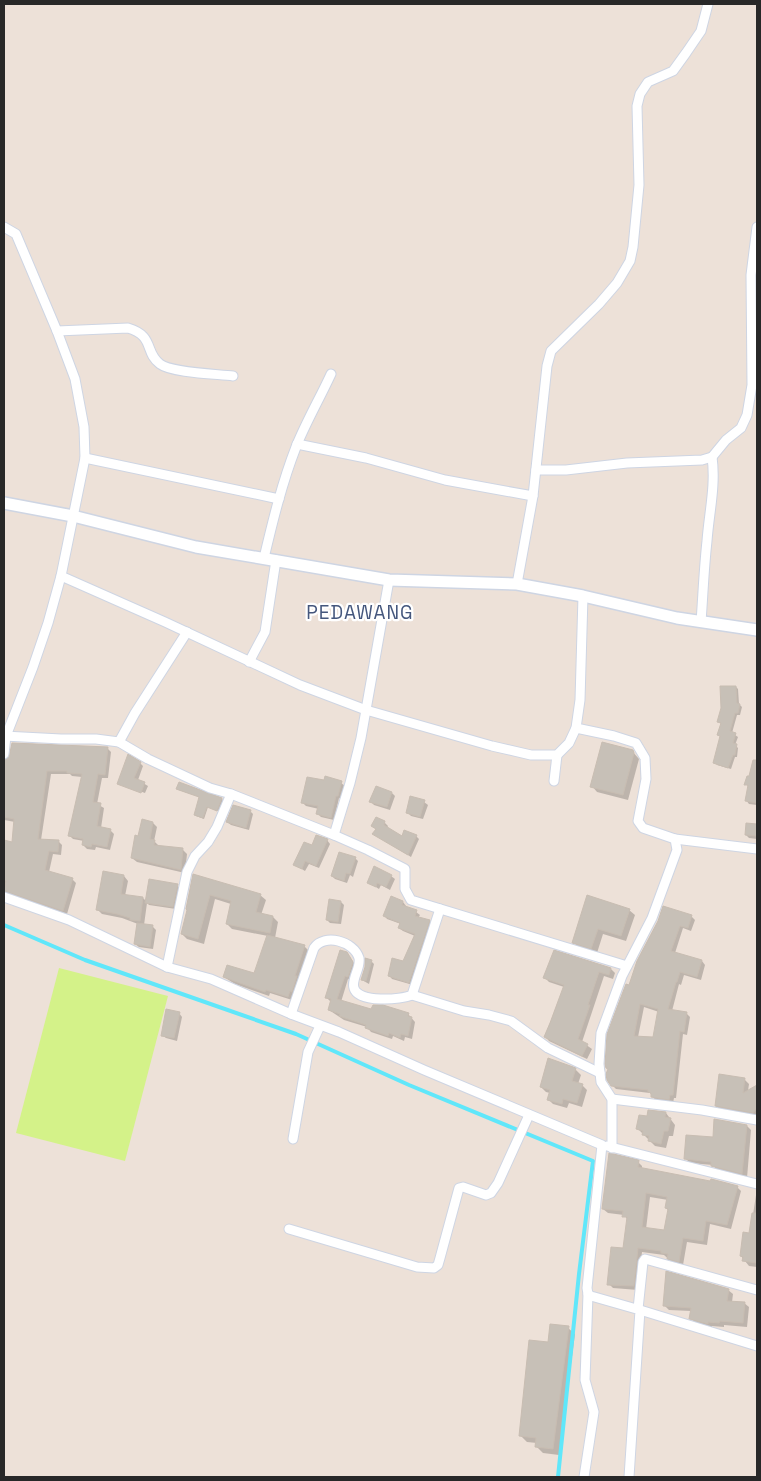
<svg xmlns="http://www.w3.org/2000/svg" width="761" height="1481" viewBox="0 0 761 1481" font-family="'Space Grotesk',sans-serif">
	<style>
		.pitch { fill: #d4f289 }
		.shadow { fill: #0003; fill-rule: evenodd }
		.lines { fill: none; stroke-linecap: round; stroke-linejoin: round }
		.stream { stroke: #60e7fa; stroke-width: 4 }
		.building { fill: #c7c0b7; stroke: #c8bdb2; fill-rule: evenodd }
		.minor-casing { stroke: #ced5e3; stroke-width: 11 }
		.tertiary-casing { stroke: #ced5e3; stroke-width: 14 }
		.minor { stroke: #fff; stroke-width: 9 }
		.tertiary { stroke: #fff; stroke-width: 11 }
		.labels { text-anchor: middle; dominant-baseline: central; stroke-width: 4.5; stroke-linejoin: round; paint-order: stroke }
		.quarter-label { font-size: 19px; letter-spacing: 1px; fill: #45577d; stroke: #fff }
	</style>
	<rect width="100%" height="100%" fill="#ede1d8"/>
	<polygon class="pitch" points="59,968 168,996 125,1161 16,1133"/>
	<g class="shadow">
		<polygon points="736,687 738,689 739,704 742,707 740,715 737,715 732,733 738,737 735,745 738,748 737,757 735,757 731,769 717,765 715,762 721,736 721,724 719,721"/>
		<polygon points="107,748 111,752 108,778 102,778 97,804 104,808 101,828 110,830 114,834 110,850 96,847 95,850 87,849 83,845 84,841 73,839 69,835 82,777 72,776 70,774 51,774 41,840 58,841 62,845 61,855 53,854 49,872 72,879 76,883 67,914 4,893 4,841 13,843 15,822 4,820 4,762 10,758"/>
		<polygon points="632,751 639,759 628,800 597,792 592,786"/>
		<polygon points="140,763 143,766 138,780 148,786 145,793 120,784 120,785 118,783"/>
		<polygon points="748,777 757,779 757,805 749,804 746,800 749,787 746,784"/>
		<polygon points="180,783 222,799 223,800 219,811 208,807 204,819 196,816 195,815 200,797 179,790 178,789"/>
		<polygon points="341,783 345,786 341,799 339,798 334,820 321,817 318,814 319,809 306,806 303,803"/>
		<polygon points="392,793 395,796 390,810 374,805 371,802"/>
		<polygon points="424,802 428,805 423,819 411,816 407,812"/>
		<polygon points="250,811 253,814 249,830 231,825 227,822"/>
		<polygon points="143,821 153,823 157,827 154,841 159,846 183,850 187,854 185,873 137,862 132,858"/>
		<polygon points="384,822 388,826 387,828 402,837 416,836 419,839 411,857 374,834 377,830 373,826"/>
		<polygon points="747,824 757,825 757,839 749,838 746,835"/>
		<polygon points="327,840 330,844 319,868 309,864 305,871 295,865 312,847"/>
		<polygon points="355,858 358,861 353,877 350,875 347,883 335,879 332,876"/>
		<polygon points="124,876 128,881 125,896 143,898 147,902 177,886 180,888 176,909 149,905 147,903 144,925 152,926 156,930 153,949 139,947 135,944 138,924 122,918 102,914 97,909"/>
		<polygon points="194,876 260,895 266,900 261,915 273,917 278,922 275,938 304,946 308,950 292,1000 270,993 269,996 235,984 224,977 255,974 268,936 232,929 227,924 231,904 215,899 204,944 187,939 182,934 188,910"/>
		<polygon points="391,876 395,879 390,890 381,885 379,889 368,882"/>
		<polygon points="341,902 344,905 341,924 330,923 327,920"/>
		<polygon points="403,902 406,906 405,907 416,912 420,915 418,918 429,921 433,924 413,985 392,979 389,975 404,962 415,936 403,931 399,928 401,924 387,919 384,915"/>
		<polygon points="629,910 635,915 626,941 603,934 597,953 579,948 574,942"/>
		<path d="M691,916L695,920L691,931L683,928L675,953L702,961L705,965L701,980L684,975L681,985L679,984L672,1011L686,1013L690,1017L687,1035L683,1034L676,1098H674L673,1103L656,1101L650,1093L616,1089L612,1085L630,986L638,962ZM644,1007L659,1012L654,1038L638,1037Z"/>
		<polygon points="554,952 611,969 615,973 613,979 604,976 582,1042 592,1049 587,1059 549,1041 545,1036 564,987 549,982 545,978"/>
		<polygon points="347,953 356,966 352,980 348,979 341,1002 372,1011 408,1014 415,1022 412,1039 405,1037 404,1041 393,1036 392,1039 371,1032 367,1027 344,1020 329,1010 331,1002 326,997"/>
		<polygon points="371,961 374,964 369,984 362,980"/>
		<polygon points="179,1013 182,1017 177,1041 166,1038 162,1035"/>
		<polygon points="575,1069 581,1075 578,1084 582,1085 587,1090 582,1107 569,1103 567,1108 553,1104 548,1099 550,1093 546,1092 541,1087"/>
		<polygon points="744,1079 749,1084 747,1098 757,1087 757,1117 722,1111 716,1106"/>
		<polygon points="649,1111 666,1113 675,1125 673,1136 669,1136 666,1148 655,1146 638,1129 647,1118"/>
		<polygon points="747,1126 751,1130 747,1178 717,1170 713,1165 690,1163 686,1159 714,1138"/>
		<path d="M638,1162L642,1166V1169L737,1187L741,1191L731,1229L710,1224L707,1245L687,1242L683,1265L673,1263L664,1255L642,1252L638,1290L613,1288L609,1284L624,1249L628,1220L624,1215L608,1213L603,1209ZM650,1197L668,1200L666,1208L669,1211L665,1232L646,1229Z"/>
		<polygon points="756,1195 757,1195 757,1267 749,1266 741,1256 750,1234"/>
		<polygon points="728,1290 733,1294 732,1302 744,1303 749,1307 747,1327 724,1325 724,1327 712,1326 712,1328 695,1323 691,1318 691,1311 669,1310 664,1305"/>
		<polygon points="568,1328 575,1334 559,1455 543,1453 536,1446 537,1443 527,1442 520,1435 549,1343"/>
	</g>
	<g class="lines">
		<polyline class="stream" points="4,925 85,960 296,1034 409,1085 593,1161 579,1274 558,1477"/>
	</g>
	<g class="building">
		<polygon points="720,686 736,686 737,703 740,704 738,713 735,713 730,731 736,733 733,743 737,744 735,755 733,755 728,768 713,763 720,736 717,735 721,723 717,722 721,708"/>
		<polygon points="602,742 633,750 634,753 623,795 590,787"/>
		<polygon points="12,743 108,747 105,775 98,774 93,802 101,803 97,826 111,829 107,847 92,844 91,847 82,845 83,839 68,836 82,774 67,773 67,771 47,771 38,839 59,840 58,852 49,851 45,870 73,878 63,911 4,891 6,881 4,880 4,840 12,842 14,819 4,817 4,760 9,757"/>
		<polygon points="128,754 141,762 134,778 145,782 141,793 117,784"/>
		<polygon points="753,760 757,760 757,803 745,801 748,785 744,785 747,776 749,776"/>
		<polygon points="325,776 342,781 338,796 336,796 331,818 316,814 318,806 301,803 307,777 324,780"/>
		<polygon points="179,782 222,798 217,811 207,807 203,818 194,815 199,797 176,789"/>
		<polygon points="376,786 392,792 387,807 369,802"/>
		<polygon points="410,796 425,800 420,817 406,813"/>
		<polygon points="233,805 251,810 246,828 226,822"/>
		<polygon points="376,817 385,821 384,825 402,836 404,830 417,835 408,855 372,834 376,829 371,826"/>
		<polygon points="142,819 153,822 150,839 155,840 154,845 183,848 181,870 131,858 135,835 138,836"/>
		<polygon points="746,823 757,824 757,836 745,835"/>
		<polygon points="316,835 328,839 316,866 305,861 302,869 293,865 304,842 312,845"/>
		<polygon points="339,852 356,857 350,874 346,873 344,881 331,876"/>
		<polygon points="374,866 392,875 386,887 377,883 376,887 367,883"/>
		<polygon points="103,871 124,875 121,894 143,897 140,921 130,920 130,918 117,914 96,910"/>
		<polygon points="193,874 261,894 256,912 273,916 270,933 226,924 231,901 210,895 198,939 181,934 187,910 186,909"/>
		<polygon points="149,879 178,884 173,907 145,903"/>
		<polygon points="587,895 630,909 621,936 598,929 591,949 572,943"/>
		<polygon points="391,896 403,901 402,905 417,910 415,916 430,920 409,983 388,976 392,958 403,961 415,934 398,928 400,923 383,916"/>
		<polygon points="329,899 341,901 338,922 326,920"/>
		<path d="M663,906L692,915L688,928L680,926L671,951L702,960L697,977L680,972L677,982H676L668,1009L687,1012L684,1032L680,1031L673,1095H670L669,1100L651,1097V1093L648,1092V1090L611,1086L607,1080L606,1074L608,1069L606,1068L605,1064L607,1034L626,984L629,985L637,961L658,921ZM640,1004L658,1009L653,1037L634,1036Z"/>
		<polygon points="137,923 153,925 150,947 134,944"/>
		<polygon points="267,935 305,945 295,976 297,976 292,992 290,991 288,997 266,990 265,992 223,977 227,965 254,973"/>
		<polygon points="340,950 347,952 353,962 348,977 345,976 337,999 371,1009 373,1005 383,1005 409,1013 408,1016 412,1017 408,1036 401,1034 400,1038 389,1033 388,1036 365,1028 366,1025 339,1016 340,1014 328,1010 331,999 325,998"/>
		<polygon points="554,950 611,968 609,975 599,972 588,1005 590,1005 578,1039 588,1044 582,1056 544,1037 550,1023 564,985 543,978"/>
		<polygon points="365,958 372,960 366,981 361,980 365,967"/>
		<polygon points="166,1009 180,1012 174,1038 161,1036"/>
		<polygon points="548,1058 576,1068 572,1081 583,1084 577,1103 563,1099 562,1104 547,1100 550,1090 540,1087"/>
		<polygon points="719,1074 745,1078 743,1093 757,1085 757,1108 753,1113 715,1106"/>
		<polygon points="648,1110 666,1112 665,1117 671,1118 668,1131 664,1131 661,1144 648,1141 649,1136 642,1135 643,1131 636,1129 639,1115 647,1116"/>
		<polygon points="714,1119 747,1125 742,1174 711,1166 711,1162 684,1159 686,1135 713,1137"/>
		<path d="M609,1153L639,1160L638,1167L710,1181L711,1179L738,1186L727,1225L706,1221L703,1241L683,1238L679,1262L667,1259L668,1254L661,1253V1251L638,1248L634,1286L607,1285L611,1247L623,1248L627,1217H622L623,1211L602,1209ZM646,1193L667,1197L665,1208L668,1209L664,1230L642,1227Z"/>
		<polygon points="752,1213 757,1213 757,1263 742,1261 743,1257 740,1256 743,1232 749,1233"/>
		<polygon points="666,1271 729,1289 727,1301 745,1302 743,1323 720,1321 719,1323 708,1322 708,1324 689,1319 691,1308 663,1306"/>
		<polygon points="550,1324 569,1326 553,1449 535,1447 536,1438 519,1436 529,1340 548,1342"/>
	</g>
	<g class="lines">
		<defs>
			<g id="minor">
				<polyline points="4,227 16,234 57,331 75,379 84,427 85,458 61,576 48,623 33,667 6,736 4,754"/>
				<path d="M57,331L128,328C155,336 144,352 160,364C172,373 217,374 233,376"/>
				<polyline points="297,444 366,458 445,480 533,496"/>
				<polyline points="85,458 279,499"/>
				<polyline points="536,470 566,470 627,463 702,460 712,457 726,440 741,428 747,415 752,385 751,275 757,227"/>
				<path d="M264,558C273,520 282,483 296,447C306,422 320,398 331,374"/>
				<polyline points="61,576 165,622 300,685 366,710 492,746 531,755 557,755 569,743 576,728 580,700 583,596"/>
				<polyline points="517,584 533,496 547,366 551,351 599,304 617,283 630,261 633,247 639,185 637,106 640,94 648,82 673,71 686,53 701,31 708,4"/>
				<path d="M701,622C703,595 704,568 707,541C709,513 716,485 712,457"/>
				<polyline points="249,662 265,632 276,560"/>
				<polyline points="576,728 614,736 636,743 645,758 646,779 638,821 643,828 675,839 677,850 652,918 622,976 601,1033 599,1064 601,1082 612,1099 612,1148"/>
				<polyline points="4,736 61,739 96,739 119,742 148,759 210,788 231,794 334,835 368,850 405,869 405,889 411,900 627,966"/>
				<polyline points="119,742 135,713 187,632"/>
				<polyline points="554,781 557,755"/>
				<polyline points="334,835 350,783 361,738 389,580"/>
				<polyline points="675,839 757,849"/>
				<polyline points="4,897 69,920 167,967 211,979 291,1014 339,1032 424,1070 602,1145 587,1288 588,1294 591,1296 640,1310 629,1477"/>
				<polyline points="167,967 187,872 195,856 208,842 217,827 231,794"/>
				<polyline points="412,995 464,1011 489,1015 511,1021 548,1048 600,1073"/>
				<path d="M291,1014L314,948C324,933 354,941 359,958C361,968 351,979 354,988C358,1003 401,1000 412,995L440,909"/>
				<polyline points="612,1099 702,1110 757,1120"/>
				<polyline points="293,1139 308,1052 320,1026"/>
				<polyline points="607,1146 757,1184"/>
				<polyline points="289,1229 417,1267 434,1268 438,1265 440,1258 459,1188 463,1187 486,1195 491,1193 498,1183 529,1115"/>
				<polyline points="638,1309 643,1262 645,1259 757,1290"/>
				<polyline points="640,1310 757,1346"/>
				<polyline points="584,1477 594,1412 585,1380 588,1294"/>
			</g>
			<polyline id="tertiary" points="4,503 73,516 196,547 389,580 517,584 583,596 677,618 757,630"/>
		</defs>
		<use href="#minor" class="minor-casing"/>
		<use href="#tertiary" class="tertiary-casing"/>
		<use href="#minor" class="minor"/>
		<use href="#tertiary" class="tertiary"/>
	</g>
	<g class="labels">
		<g class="quarter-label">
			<text x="360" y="612">PEDAWANG</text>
		</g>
	</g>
	<rect width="761" height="1481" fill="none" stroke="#282828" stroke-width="10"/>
</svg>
